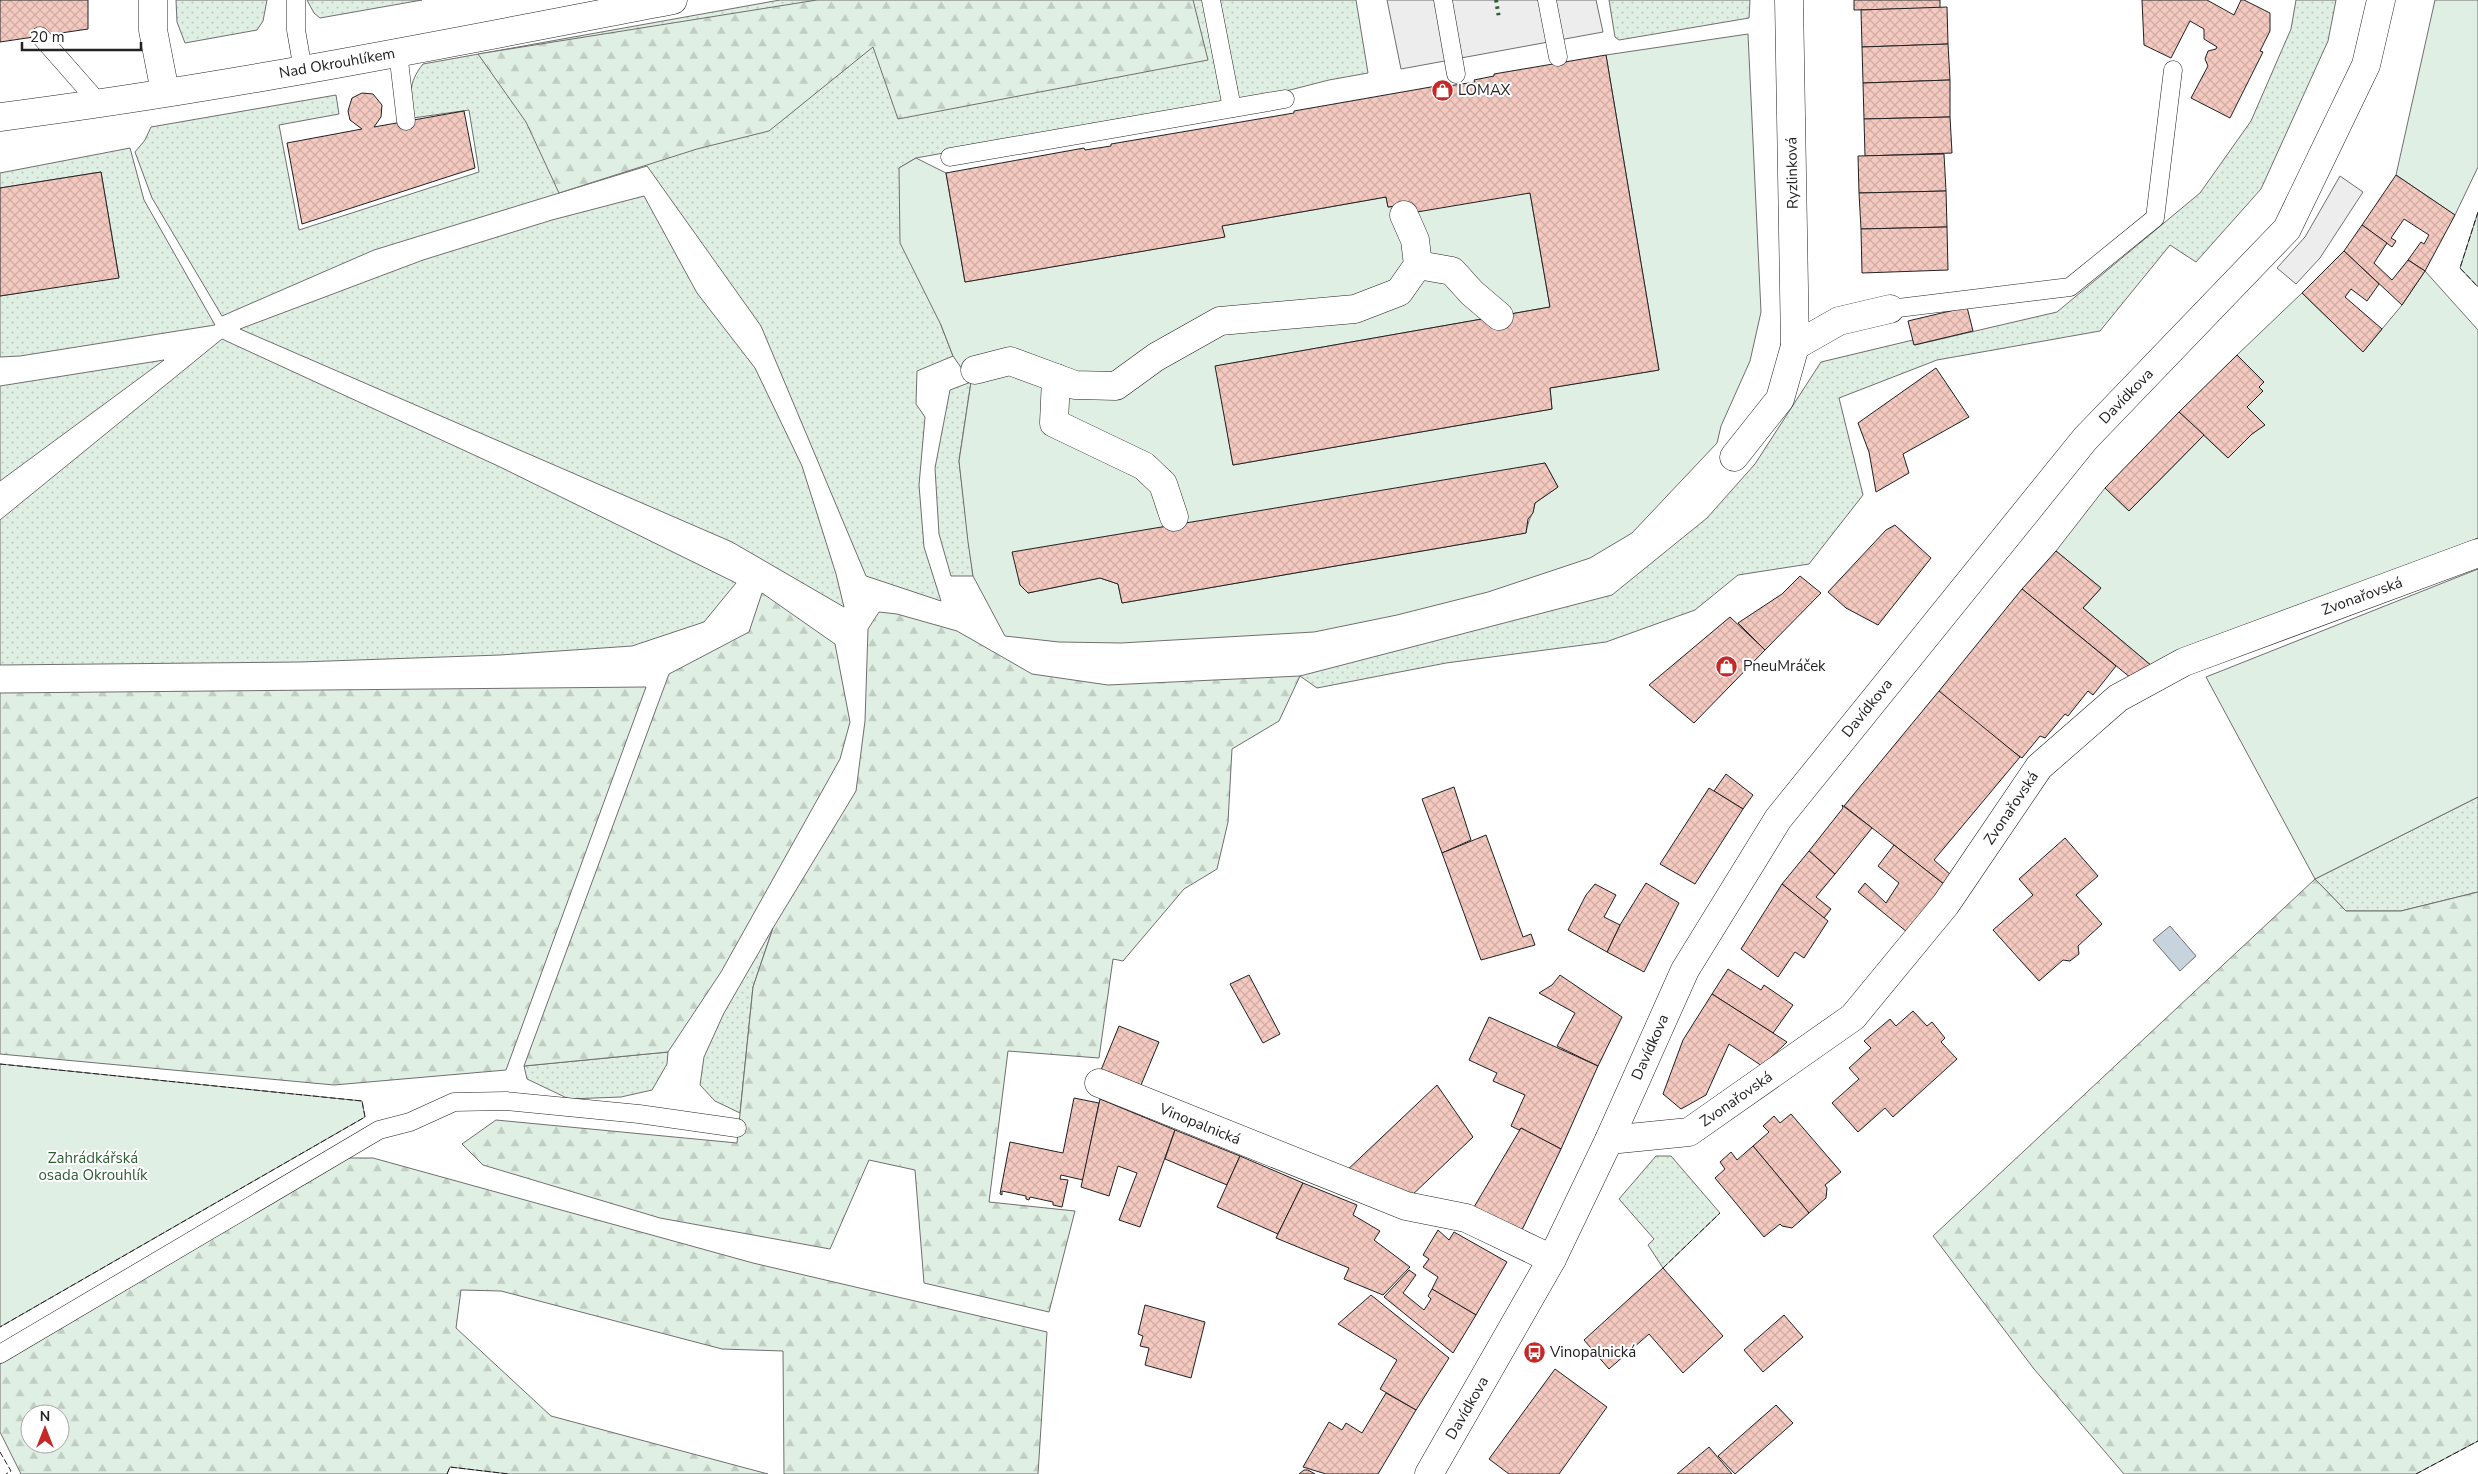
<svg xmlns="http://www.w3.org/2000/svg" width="2478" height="1474" viewBox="0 0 2478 1474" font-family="'Nunito Sans',sans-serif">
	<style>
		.grass { fill: url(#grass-dots); stroke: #6f6f6f }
		.forest { fill: url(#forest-firs); stroke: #6f6f6f; fill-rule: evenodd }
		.garden { fill: #e0efe3; stroke: #6f6f6f; fill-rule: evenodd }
		.parking { fill: #ededed; stroke: #6f6f6f }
		.water { fill: #c7d3dd; stroke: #6f6f6f }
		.building { fill: url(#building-cross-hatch); stroke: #222 }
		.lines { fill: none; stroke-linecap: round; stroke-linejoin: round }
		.service-casing { stroke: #222; stroke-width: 19 }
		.minor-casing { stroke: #222; stroke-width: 29 }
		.tertiary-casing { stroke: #222; stroke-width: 29 }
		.service { stroke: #fff; stroke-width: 18 }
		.minor { stroke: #fff; stroke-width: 28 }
		.tertiary { stroke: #fff; stroke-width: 28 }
		.hedge { stroke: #2f5e38; stroke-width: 4; stroke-dasharray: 2.5 4; stroke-linecap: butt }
		.fence { stroke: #222; stroke-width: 1; stroke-dasharray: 6 2.5; stroke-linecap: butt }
		.labels { text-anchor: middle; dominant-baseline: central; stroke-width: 4; stroke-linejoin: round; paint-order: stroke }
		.street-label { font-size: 15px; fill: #222; stroke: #fff }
		.poi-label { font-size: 15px; fill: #222; stroke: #fff; text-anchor: start }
		.park-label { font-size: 15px; fill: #2f5e38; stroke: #fff }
	</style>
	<defs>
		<pattern id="grass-dots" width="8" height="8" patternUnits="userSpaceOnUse" patternTransform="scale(1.25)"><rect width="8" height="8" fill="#e0efe3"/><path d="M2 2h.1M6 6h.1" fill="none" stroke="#c0cdc2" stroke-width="1.8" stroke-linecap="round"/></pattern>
		<pattern id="forest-firs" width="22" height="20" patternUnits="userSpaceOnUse" patternTransform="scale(1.25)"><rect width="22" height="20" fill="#e0efe3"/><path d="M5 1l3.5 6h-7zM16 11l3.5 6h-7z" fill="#c0cdc2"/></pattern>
		<pattern id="building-cross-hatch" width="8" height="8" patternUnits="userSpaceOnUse" patternTransform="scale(1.25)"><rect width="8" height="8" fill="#f3c9c0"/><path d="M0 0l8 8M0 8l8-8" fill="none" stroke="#d0aca5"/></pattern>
	</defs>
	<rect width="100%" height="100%" fill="#fff"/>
	<g class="grass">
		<polygon points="176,0 267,0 263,21 257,30 185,43 177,22"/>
		<polygon points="307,0 422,0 320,18 314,13"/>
		<path d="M780,0H1356L1368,73L1329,80L1290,90L916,158L899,168L941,325L953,356L917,371L916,404L925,417L919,485L924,547L941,601L866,576L761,326L647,166L374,250L222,316L152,198L135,152L145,140L151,127L336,95L339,114L279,125L299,230L479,172L469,110L413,118C411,95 407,84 423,64Z"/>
		<polygon points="1609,0 1750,0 1749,18 1619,40 1615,37"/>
		<polygon points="2296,0 2336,0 2328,41 2261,189 2196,262 2170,245 2100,331 1937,360 1839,398 1863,495 1809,564 1738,575 1695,610 1606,642 1446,663 1317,688 1300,676 1612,595 1707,518 1755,464 1821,362 1913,340 1915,345 2057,312 2200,193 2251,121 2291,29"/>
		<polygon points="130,148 144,200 215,325 20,356 0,357 0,296 119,277 101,172 0,188 0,173"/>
		<polygon points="644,196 697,293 755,368 802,466 836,574 844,607 732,542 240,329 423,260 552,220"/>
		<polygon points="222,339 498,466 736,583 704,622 632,646 500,655 300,662 0,665 0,520"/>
		<polygon points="164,360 0,481 0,386"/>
		<polygon points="971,382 959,461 973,576 951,576 939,534 935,468 950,390"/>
		<polygon points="2478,797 2478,892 2401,911 2346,911 2315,879"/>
		<polygon points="773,928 753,987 740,1113 715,1101 700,1085 704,1057 724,1013"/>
		<polygon points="668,1052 667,1064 652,1090 621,1097 569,1099 527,1079 524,1066"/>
		<polygon points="1656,1156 1671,1156 1720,1213 1663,1268 1648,1245 1654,1239 1619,1199"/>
	</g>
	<g class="forest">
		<polygon points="817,0 1193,0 1208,60 898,119 873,47 769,131 697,149 559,193 526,122 478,54"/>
		<polygon points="762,593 835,644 850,722 840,759 721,972 668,1052 524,1066 669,674 749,632"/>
		<polygon points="879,612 897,614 957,631 1032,674 1108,685 1300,676 1279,721 1232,749 1228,822 1217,869 1184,889 1123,961 1113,959 1099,1058 1008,1051 989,1202 1075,1211 1049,1312 924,1283 915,1170 869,1160 830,1249 660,1218 483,1165 462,1144 496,1120 737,1143 753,987 773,928 856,791 865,721 868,629"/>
		<polygon points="646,687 506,1070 334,1085 0,1054 0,693"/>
		<polygon points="2315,879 2346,911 2401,911 2478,892 2478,1441 2416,1474 2124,1474 2034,1369 1933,1236"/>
		<path d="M346,1158H373L753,1263L1047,1332L1038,1474H784L783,1351L722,1349L501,1291L461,1290L456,1328L551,1416L768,1474H509L450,1467L447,1474H21L0,1432V1364ZM30,1414H60V1444H30Z"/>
	</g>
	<g class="garden">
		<polygon points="2435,0 2478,0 2478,167 2455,215 2396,175"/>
		<path d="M1748,34L1761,312L1750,361L1721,426L1717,443L1632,533L1590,558L1488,592L1397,615L1314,632L1121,643L1059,642L1005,636L973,576L968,542L959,461L971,382L953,356L941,325L900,243L899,168L916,158L946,173L965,282L1224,237L1222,226L1386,197L1388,207L1530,193L1550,307L1216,366L1233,465L1552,409L1550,388L1659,370L1606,55ZM1545,463L1558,487L1535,503C1533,515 1528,519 1526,533L1122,603L1118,584L1100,578L1028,593Z"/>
		<polygon points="2478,212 2478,287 2460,268"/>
		<polygon points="2425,271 2478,330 2478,538 2153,667 2083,608 2101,588 2056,551 2105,488 2129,511 2204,435 2228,458 2252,434 2264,425 2247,407 2263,391 2259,387 2264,382 2237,355 2302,293 2363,352 2402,305"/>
		<polygon points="2478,569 2478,797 2315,879 2206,677"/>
		<polygon points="0,1064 362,1101 365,1117 0,1327"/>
	</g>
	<g class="parking">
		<polygon points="1387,0 1596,0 1603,32 1401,69"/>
		<polygon points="2340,176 2363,192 2320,258 2296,284 2277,268 2305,237"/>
	</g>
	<polygon class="water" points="2170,926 2196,956 2180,971 2153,940"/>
	<g class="building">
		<polygon points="0,0 88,0 88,29 0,42"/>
		<polygon points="1854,0 1940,0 1940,8 1854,10"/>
		<polygon points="2142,0 2207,0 2234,15 2241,0 2244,0 2270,13 2270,31 2260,51 2263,52 2230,118 2191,98 2208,66 2205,59 2208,51 2216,49 2217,47 2204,39 2204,29 2190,21 2171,58 2144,45"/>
		<polygon points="1947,7 1948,44 1862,47 1861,10"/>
		<polygon points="1948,44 1950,80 1863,83 1862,47"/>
		<polygon points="1606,55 1659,370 1550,388 1552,409 1233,465 1215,366 1550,307 1530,193 1411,213 1409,204 1388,207 1386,197 1222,226 1225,237 965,282 946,173 1084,148 1085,150 1111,146 1111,144 1294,113 1294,111 1448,84 1448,86 1475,82 1474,80 1494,76 1494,74"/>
		<polygon points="1950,80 1950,117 1864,119 1863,83"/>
		<polygon points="362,93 373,94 382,105 381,117 374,127 464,111 475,168 302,224 287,143 362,129 350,120 348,111 352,98"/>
		<polygon points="1950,117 1952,153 1865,156 1864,119"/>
		<polygon points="1944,154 1946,191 1859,193 1858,156"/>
		<polygon points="101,172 119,278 0,296 0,188"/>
		<polygon points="2396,175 2455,215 2425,271 2408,260 2421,242 2424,244 2429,235 2404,219 2391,238 2396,241 2392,247 2362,225"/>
		<polygon points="1946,191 1947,227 1861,229 1859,193"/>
		<polygon points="2362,225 2387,243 2374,263 2392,280 2408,260 2425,271 2402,305 2344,251"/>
		<polygon points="1947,227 1948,270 1862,273 1861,229"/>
		<polygon points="2344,251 2379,284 2367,301 2351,289 2345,297 2382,329 2363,352 2302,293"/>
		<polygon points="1967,307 1973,331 1914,345 1908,321"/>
		<polygon points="2237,355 2264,382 2259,387 2263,391 2247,407 2265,425 2252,434 2228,458 2179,412"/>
		<polygon points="1936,368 1969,417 1903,454 1909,473 1876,492 1869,452 1858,423"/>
		<polygon points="2179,412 2204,435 2129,511 2105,488"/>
		<polygon points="1545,463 1558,487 1535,503 1533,513 1528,519 1526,533 1122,603 1118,584 1100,578 1028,593 1020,585 1012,552"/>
		<polygon points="1895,525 1931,558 1878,625 1846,608 1828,592 1886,530"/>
		<polygon points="2056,551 2101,588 2083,608 2153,667 2131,678 2022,589"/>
		<polygon points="1800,576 1821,593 1765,650 1738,623 1782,594"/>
		<polygon points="2022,589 2116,666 2093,695 2088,691 2068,716 2065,714 2045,738 2040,736 2022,758 1963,715 1939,691"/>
		<polygon points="1730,617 1765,650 1694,723 1649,685"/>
		<polygon points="1939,691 2020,757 1934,860 1951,875 1945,885 1844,806"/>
		<polygon points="1726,774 1753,795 1743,809 1714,791"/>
		<polygon points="1454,787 1471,840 1442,853 1422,799"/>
		<polygon points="1709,788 1743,809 1695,884 1660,864"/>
		<polygon points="1842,805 1872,828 1835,874 1809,851 1843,808"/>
		<polygon points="1486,835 1523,937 1531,934 1535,945 1481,960 1442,853"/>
		<polygon points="2065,838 2098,876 2076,895 2102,924 2078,946 2079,954 2070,961 2063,960 2039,981 1993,930 2033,895 2019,879"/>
		<polygon points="1894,845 1945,885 1907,932 1858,892 1865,883 1886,903 1899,883 1878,866"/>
		<polygon points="1809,851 1835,874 1816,897 1831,909 1824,918 1782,884"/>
		<polygon points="1646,883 1679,903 1644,972 1607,952 1620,925"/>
		<polygon points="1595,884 1616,895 1604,917 1620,925 1607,952 1568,930 1586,895"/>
		<polygon points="1782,884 1828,921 1804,958 1795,952 1778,977 1741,949"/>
		<polygon points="1728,969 1761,990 1764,985 1793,1005 1773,1033 1712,994"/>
		<polygon points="1249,975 1280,1034 1263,1043 1230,984"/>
		<polygon points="1560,975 1622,1017 1598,1066 1557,1046 1575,1013 1539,993 1552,985"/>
		<polygon points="1712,994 1787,1042 1762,1066 1729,1044 1706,1095 1681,1109 1663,1094 1683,1040"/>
		<polygon points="1913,1011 1927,1026 1932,1022 1945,1038 1941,1042 1957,1059 1893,1117 1885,1108 1858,1132 1832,1103 1859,1079 1849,1068 1871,1048 1864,1041 1890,1019 1896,1026"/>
		<polygon points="1489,1017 1598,1066 1561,1149 1521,1128 1519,1130 1511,1126 1525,1095 1493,1081 1497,1073 1469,1060"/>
		<polygon points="1119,1026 1159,1042 1141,1085 1101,1070"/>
		<polygon points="1437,1085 1473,1137 1408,1199 1343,1174"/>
		<polygon points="1074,1098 1099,1103 1083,1180 1061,1175 1060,1179 1068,1180 1062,1207 1053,1205 1053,1202 1030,1197 1029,1200 1026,1199 1026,1196 1002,1191 1002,1195 1000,1194 1010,1142 1063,1153"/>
		<polygon points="1100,1099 1175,1130 1140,1227 1119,1220 1137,1173 1118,1166 1109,1196 1081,1187"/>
		<polygon points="1791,1114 1841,1172 1825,1185 1827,1188 1826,1198 1809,1213 1753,1146 1769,1132 1763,1126 1774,1116 1780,1123"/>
		<polygon points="1521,1128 1561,1149 1521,1232 1474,1207"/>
		<polygon points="1175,1130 1240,1156 1227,1185 1165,1159"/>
		<polygon points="1753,1146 1809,1213 1792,1228 1782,1226 1780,1224 1764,1237 1715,1178 1725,1169 1720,1162 1731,1152 1737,1160"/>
		<polygon points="1240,1156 1303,1183 1278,1234 1217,1207"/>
		<polygon points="1303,1183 1357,1205 1353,1215 1380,1231 1374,1240 1410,1267 1383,1295 1344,1279 1349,1268 1276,1238"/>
		<polygon points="1438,1230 1449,1240 1454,1232 1507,1262 1476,1315 1432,1289 1438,1277 1423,1267 1429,1259 1423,1255"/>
		<polygon points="1663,1268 1723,1336 1683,1373 1649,1334 1609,1369 1584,1340"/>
		<polygon points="1409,1270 1416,1275 1403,1293 1424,1310 1431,1299 1428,1296 1432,1289 1476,1315 1453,1353 1384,1297"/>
		<polygon points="1371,1295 1449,1358 1416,1410 1380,1389 1397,1360 1338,1324"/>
		<polygon points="1145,1305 1205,1322 1191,1378 1145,1365 1149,1348 1140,1346 1143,1336 1138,1334"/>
		<polygon points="1784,1315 1803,1337 1763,1372 1744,1350"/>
		<polygon points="1555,1369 1607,1407 1559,1474 1509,1474 1489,1459"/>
		<polygon points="1386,1393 1416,1410 1378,1474 1326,1474 1303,1467 1329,1422 1342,1430 1346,1423 1362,1433"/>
		<polygon points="1776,1405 1793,1423 1735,1474 1718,1456"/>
		<polygon points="1709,1447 1732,1474 1677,1474"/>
		<polygon points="1304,1470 1308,1470 1315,1474 1299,1474"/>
	</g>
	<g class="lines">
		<defs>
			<g id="service">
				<polyline points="296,0 296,30 303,70"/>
				<polyline points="1211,0 1232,108"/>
				<polyline points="1443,0 1456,74"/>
				<polyline points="1547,0 1558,57"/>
				<polyline points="40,36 99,103"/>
				<polyline points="398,52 406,121"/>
				<polyline points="950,157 1285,99"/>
				<polyline points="1890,309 2070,287 2155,218 2173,70"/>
				<polyline points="0,1354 379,1130 410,1122 454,1102 506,1101 639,1114 737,1128"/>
			</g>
			<g id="minor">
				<polyline points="153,0 153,30 165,92"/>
				<path d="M0,117C226,88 450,43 673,0"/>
				<polyline points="1418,265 1452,271 1472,293 1499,316"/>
				<polyline points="1795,346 1839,321 1890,309"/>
				<polyline points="975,370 1010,361 1075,385 1116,386 1156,357 1220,321 1355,309 1399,292 1418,265 1415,240 1404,215"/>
				<polyline points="1056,378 1054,423 1144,466 1163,484 1174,517"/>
				<polyline points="1734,457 1780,399 1795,346 1789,0"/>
				<polyline points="1099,1083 1406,1206 1466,1218 1552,1259"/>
				<polyline points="1609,1140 1689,1132 1853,1017 1946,904 2039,767 2118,698 2184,662 2478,553"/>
			</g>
			<polyline id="tertiary" points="1429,1474 1552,1259 1609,1140 1685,970 1778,819 2085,439 2287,229 2366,65 2381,0"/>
		</defs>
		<use href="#service" class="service-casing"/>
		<use href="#minor" class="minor-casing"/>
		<use href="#tertiary" class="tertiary-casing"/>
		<use href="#service" class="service"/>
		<use href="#minor" class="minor"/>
		<use href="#tertiary" class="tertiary"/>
		<polyline class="hedge" points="1496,0 1499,18"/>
		<g class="fence">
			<polyline points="2478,212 2460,268 2478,287"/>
			<polyline points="0,1064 362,1101 365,1117 0,1327"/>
			<polyline points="1663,1268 1720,1213"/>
			<polyline points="0,1452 11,1471 6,1474"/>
			<polyline points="447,1474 450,1467 509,1474"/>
			<polyline points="2416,1474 2478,1441"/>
		</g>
	</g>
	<defs>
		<symbol id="shop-disc" viewBox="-11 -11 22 22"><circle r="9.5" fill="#c62828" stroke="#fff"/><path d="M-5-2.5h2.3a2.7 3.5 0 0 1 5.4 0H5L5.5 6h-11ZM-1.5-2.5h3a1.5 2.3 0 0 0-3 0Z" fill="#fff"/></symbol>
		<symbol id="bus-disc" viewBox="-11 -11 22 22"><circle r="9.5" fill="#c62828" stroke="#fff"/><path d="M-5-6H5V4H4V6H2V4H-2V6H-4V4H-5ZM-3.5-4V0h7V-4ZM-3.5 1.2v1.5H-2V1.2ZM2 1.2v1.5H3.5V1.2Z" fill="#fff"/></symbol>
	</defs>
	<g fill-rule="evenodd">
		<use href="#shop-disc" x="1430" y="78" width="25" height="25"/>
		<use href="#shop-disc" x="1714" y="654" width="25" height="25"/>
		<use href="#bus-disc" x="1522" y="1340" width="25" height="25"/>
	</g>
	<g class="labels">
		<g class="street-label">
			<text transform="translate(337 63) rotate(-10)">Nad Okrouhlíkem</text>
			<text transform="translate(1792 173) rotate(-91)">Ryzlinková</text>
			<text transform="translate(2126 396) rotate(-46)">Davídkova</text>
			<text transform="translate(2362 596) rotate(-20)">Zvonařovská</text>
			<text transform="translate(1867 708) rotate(-51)">Davídkova</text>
			<text transform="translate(2011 808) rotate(-56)">Zvonařovská</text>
			<text transform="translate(1650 1047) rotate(-66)">Davídkova</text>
			<text transform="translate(1736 1099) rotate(-35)">Zvonařovská</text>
			<text transform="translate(1200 1124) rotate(22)">Vinopalnická</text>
			<text transform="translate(1467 1408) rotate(-60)">Davídkova</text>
		</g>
		<g class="poi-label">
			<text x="1458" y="90">LOMAX</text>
			<text x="1743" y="666">PneuMráček</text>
			<text x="1550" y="1352">Vinopalnická</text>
		</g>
		<g class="park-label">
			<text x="93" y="1158">Zahrádkářská<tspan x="93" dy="17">osada Okrouhlík</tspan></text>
		</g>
	</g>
	<g transform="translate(45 1429)"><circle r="24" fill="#ffffff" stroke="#a7a7a7"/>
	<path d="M0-4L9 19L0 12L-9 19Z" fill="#c62828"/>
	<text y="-8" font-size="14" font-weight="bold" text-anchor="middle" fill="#222222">N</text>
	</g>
	<path d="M22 42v8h119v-8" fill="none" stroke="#222222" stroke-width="2.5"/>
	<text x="30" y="42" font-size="15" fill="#222222" stroke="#ffffff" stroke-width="4" paint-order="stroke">20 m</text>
</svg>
